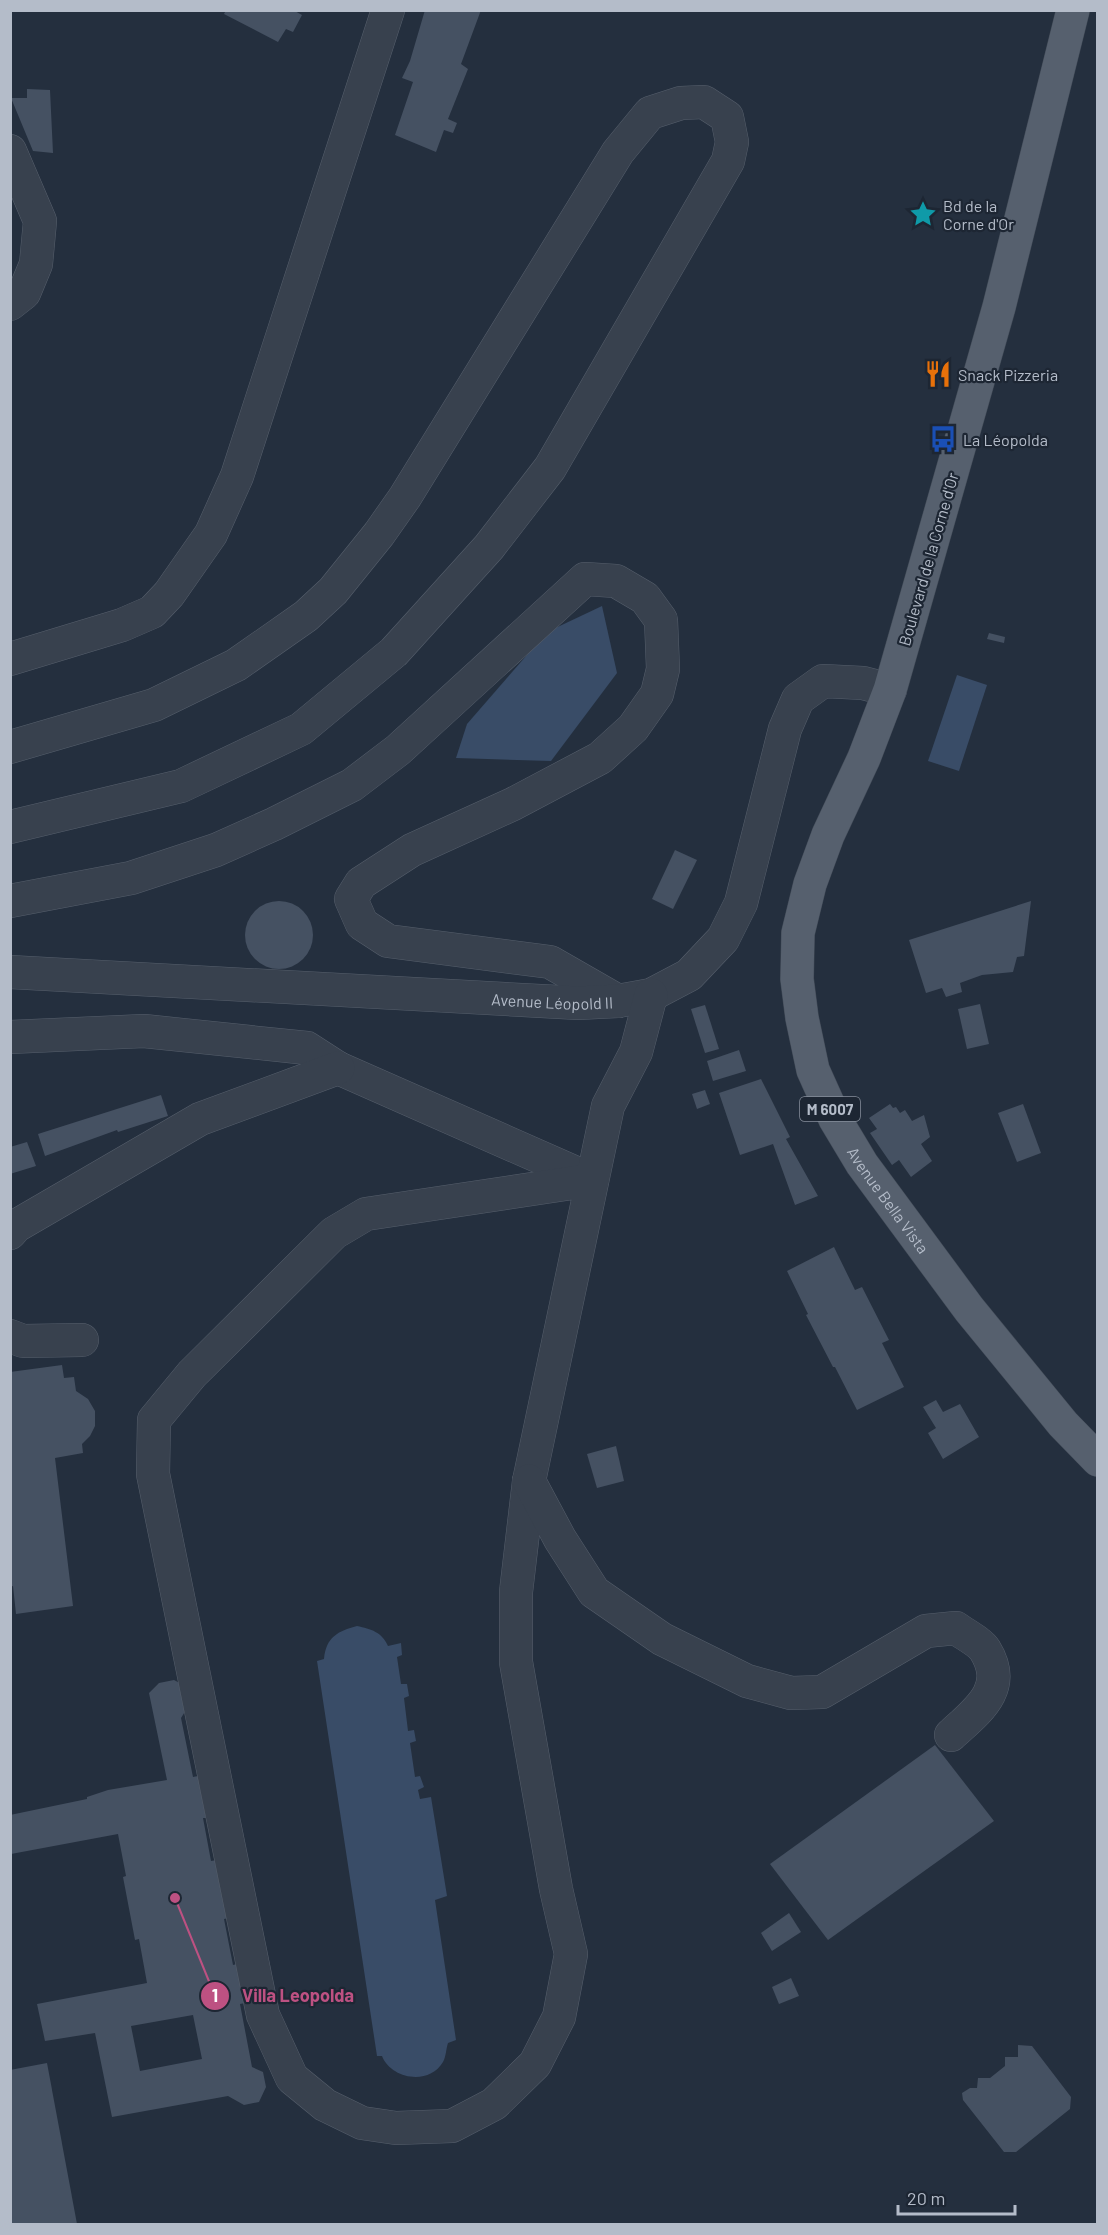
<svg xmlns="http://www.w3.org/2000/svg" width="1108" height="2235" viewBox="0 0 1108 2235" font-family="Barlow,sans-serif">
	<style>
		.water { fill: #394c67 }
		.building { fill: #455162; fill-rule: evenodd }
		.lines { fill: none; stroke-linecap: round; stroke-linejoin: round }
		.minor-casing { stroke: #565f6c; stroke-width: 34 }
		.major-casing { stroke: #414a57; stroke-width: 34 }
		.minor { stroke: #38414e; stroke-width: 33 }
		.major { stroke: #56606e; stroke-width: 33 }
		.labels { text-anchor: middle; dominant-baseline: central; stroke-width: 4.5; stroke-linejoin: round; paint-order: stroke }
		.shield { fill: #1d2633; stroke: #878f9c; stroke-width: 1.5 }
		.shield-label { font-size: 15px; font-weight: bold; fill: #b4bcc9 }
		.poi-label { font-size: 16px; fill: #b4bcc9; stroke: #1d2633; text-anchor: start }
		.street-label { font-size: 16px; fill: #b4bcc9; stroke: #1d2633 }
		.leader { fill: none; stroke: #bd5182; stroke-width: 2 }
		.callout-dot { fill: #bd5182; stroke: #1d2633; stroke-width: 2 }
		.mark-label { font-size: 18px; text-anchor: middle; font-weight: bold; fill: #fff }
		.callout-label { font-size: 18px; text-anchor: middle; font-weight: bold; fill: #bd5182; stroke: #1d2633; stroke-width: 4.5; stroke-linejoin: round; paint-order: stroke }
	</style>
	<rect width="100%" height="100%" fill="#242f3e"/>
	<g class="water">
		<polygon points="602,606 617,673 551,761 456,758 467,724 547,632"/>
		<polygon points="957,675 987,685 959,771 928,761"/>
		<path d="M357,1626C371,1629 382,1632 388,1646L401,1643L402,1655L397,1657L401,1684H407L409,1696L404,1698L408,1731L414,1730L416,1741L410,1743L415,1777L420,1776L424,1787L418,1790L420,1799L431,1797L447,1896L435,1900L456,2040L448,2043C446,2049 446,2057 443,2062C429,2086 391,2079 382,2056H377L317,1661L324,1659C326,1637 338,1631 357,1626Z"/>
	</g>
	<g class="building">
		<polygon points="226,10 293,10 302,15 293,32 286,29 278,42 224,14"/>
		<polygon points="425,10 481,10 461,64 468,69 448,119 457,123 453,133 444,130 436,152 395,135 413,82 402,78 410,61"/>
		<polygon points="27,89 50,90 53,153 33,151 11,98 27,98"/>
		<polygon points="989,633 1005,637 1004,643 987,639"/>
		<polygon points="675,850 697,860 673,909 652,899"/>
		<circle cx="279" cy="935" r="34"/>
		<polygon points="1031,901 1024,956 1017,957 1013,972 982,975 960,983 962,992 946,997 942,988 926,993 909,940"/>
		<polygon points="980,1004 989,1044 967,1049 958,1009"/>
		<polygon points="705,1005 719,1049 705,1053 691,1009"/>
		<polygon points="739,1050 746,1071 713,1081 707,1061"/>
		<polygon points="761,1079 790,1137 786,1139 818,1196 795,1205 773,1144 740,1155 719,1093"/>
		<polygon points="705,1090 710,1104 697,1109 692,1094"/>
		<polygon points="161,1095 168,1116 118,1132 117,1130 45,1156 38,1134"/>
		<polygon points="890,1104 893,1108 896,1107 900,1113 905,1110 912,1121 924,1115 930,1137 921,1144 932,1161 911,1177 899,1160 892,1165 870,1133 877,1129 869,1118"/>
		<polygon points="1023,1104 1041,1153 1017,1162 998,1113"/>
		<polygon points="27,1142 36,1166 10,1174 10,1147"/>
		<polygon points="834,1247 855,1290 862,1287 889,1340 882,1343 904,1387 857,1410 835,1367 833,1367 806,1315 808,1314 787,1271"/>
		<polygon points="62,1365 64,1378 74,1377 76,1391 88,1399 95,1411 95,1426 90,1436 82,1444 83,1453 55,1458 73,1606 16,1614 13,1586 10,1587 10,1372"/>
		<polygon points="936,1400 943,1412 960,1404 979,1437 943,1459 928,1433 936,1428 923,1407"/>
		<polygon points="616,1446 624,1481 597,1488 587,1454"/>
		<path d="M174,1680L189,1688L191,1702L181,1718L193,1777L198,1776L206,1818H203L211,1861L223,1859L235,1917L224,1919L233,1965L237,1964L245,2003L240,2004L252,2067L263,2072L266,2087L259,2102L244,2105L228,2096L112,2117L95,2033L45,2041L37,2004L147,1983L139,1939L135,1940L123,1877L126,1876L118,1834L11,1854L10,1815L87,1799V1797L108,1790L167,1780L149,1693L159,1683ZM193,2015L202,2059L140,2071L131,2026Z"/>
		<polygon points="935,1745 994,1821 828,1940 770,1864"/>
		<polygon points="789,1913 801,1932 772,1951 761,1933"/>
		<polygon points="791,1978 799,1996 779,2004 772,1987"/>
		<polygon points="1018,2045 1032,2046 1071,2097 1070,2109 1016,2152 1004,2152 963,2100 962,2093 970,2088 977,2088 978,2078 990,2078 1005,2066 1005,2057 1018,2057"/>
		<polygon points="47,2063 77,2224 10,2224 10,2070"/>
	</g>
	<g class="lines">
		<defs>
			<g id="minor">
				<polyline points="10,151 40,221 36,264 24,293 10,304"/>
				<polyline points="10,659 122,625 152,612 169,594 211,534 237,476 388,10"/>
				<polyline points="10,747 154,705 236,665 306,616 333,591 379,534 405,497 618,152 650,113 681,103 704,102 727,117 732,142 728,161 550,468 489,547 394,652 301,729 181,786 10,827"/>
				<polyline points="10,901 131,878 216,850 274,824 352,785 398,750 585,579 616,581 645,598 661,620 663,669 657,694 633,728 600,758 513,804 412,850 361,883 351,899 362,924 388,941 550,962 618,1001"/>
				<path id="s1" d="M10,972L578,1003L618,1001L651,995L689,975L723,939L741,903L785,729L798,699L823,681L863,683L890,690"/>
				<polyline points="10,1037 144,1031 307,1048 338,1068 592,1180"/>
				<polyline points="592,1180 366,1214 334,1233 192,1374 154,1420 153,1474 263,2015 292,2078 325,2105 362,2123 396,2128 452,2126 494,2104 535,2064 559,2017 571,1954 556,1889 516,1662 516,1592 529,1481 608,1106 636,1052 651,995"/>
				<polyline points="10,1233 16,1226 200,1119 338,1068"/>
				<polyline points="10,1336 23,1341 82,1340"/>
				<path d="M529,1481L560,1539L594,1592L662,1639L747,1681L791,1693L822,1692L926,1631L956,1628C964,1634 980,1642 985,1650C1009,1689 977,1711 951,1735"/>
			</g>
			<g id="major">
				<path id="s2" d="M1073,10L999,307L890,690L864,758L828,835L810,884L798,933L797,979L802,1018L813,1070L835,1119L862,1164L969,1309L1063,1424L1098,1460"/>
			</g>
		</defs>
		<use href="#minor" class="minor-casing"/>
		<use href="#major" class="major-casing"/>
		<use href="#minor" class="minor"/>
		<use href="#major" class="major"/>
	</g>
	<defs>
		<symbol id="sight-bare" viewBox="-9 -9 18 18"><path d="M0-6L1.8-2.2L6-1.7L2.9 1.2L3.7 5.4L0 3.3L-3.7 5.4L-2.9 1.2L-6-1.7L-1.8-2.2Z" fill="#0f9aa8" stroke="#1d2633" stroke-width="2.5" paint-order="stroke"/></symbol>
		<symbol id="restaurant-bare" viewBox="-9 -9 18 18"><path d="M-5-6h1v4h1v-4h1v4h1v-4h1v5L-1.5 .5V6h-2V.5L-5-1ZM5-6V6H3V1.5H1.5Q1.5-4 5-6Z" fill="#e8710a" stroke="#1d2633" stroke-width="2.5" paint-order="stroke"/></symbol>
		<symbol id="bus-bare" viewBox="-9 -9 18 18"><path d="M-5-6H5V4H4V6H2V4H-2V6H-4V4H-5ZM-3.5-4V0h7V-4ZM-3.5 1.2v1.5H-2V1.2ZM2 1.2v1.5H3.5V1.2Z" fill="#1a4fb4" stroke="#1d2633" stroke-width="2.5" paint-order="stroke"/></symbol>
	</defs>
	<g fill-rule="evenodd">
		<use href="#sight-bare" x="904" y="195" width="38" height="38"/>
		<use href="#restaurant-bare" x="919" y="355" width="38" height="38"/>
		<use href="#bus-bare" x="924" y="420" width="38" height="38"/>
	</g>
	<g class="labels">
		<rect class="shield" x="800" y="1097" width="60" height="24" rx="4.5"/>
		<g class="shield-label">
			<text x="830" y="1109">M 6007</text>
		</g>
		<g class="poi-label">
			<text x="943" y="205">Bd de la<tspan x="943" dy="18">Corne d'Or</tspan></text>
			<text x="958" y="374">Snack Pizzeria</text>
			<text x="963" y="439">La Léopolda</text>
		</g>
		<g class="street-label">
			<text transform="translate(928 559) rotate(-74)">Boulevard de la Corne d'Or</text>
			<text stroke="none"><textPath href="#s1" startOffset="543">Avenue Léopold II</textPath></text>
			<text stroke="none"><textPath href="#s2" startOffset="1254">Avenue Bella Vista</textPath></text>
		</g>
	</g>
	<path class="leader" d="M175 1898L215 1996"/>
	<g class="callout-dot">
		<circle cx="175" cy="1898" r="6"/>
		<circle cx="215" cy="1996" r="15"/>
	</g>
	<g class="mark-label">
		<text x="215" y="2002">1</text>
	</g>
	<g class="callout-label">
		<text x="298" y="2002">Villa Leopolda</text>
	</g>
	<rect width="1108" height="2235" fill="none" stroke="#b4bcc9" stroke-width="24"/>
	<path d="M898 2205v9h117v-9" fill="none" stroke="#b4bcc9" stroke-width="3"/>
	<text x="907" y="2205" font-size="18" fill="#b4bcc9" stroke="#1d2633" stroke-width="4.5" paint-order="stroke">20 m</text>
</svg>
